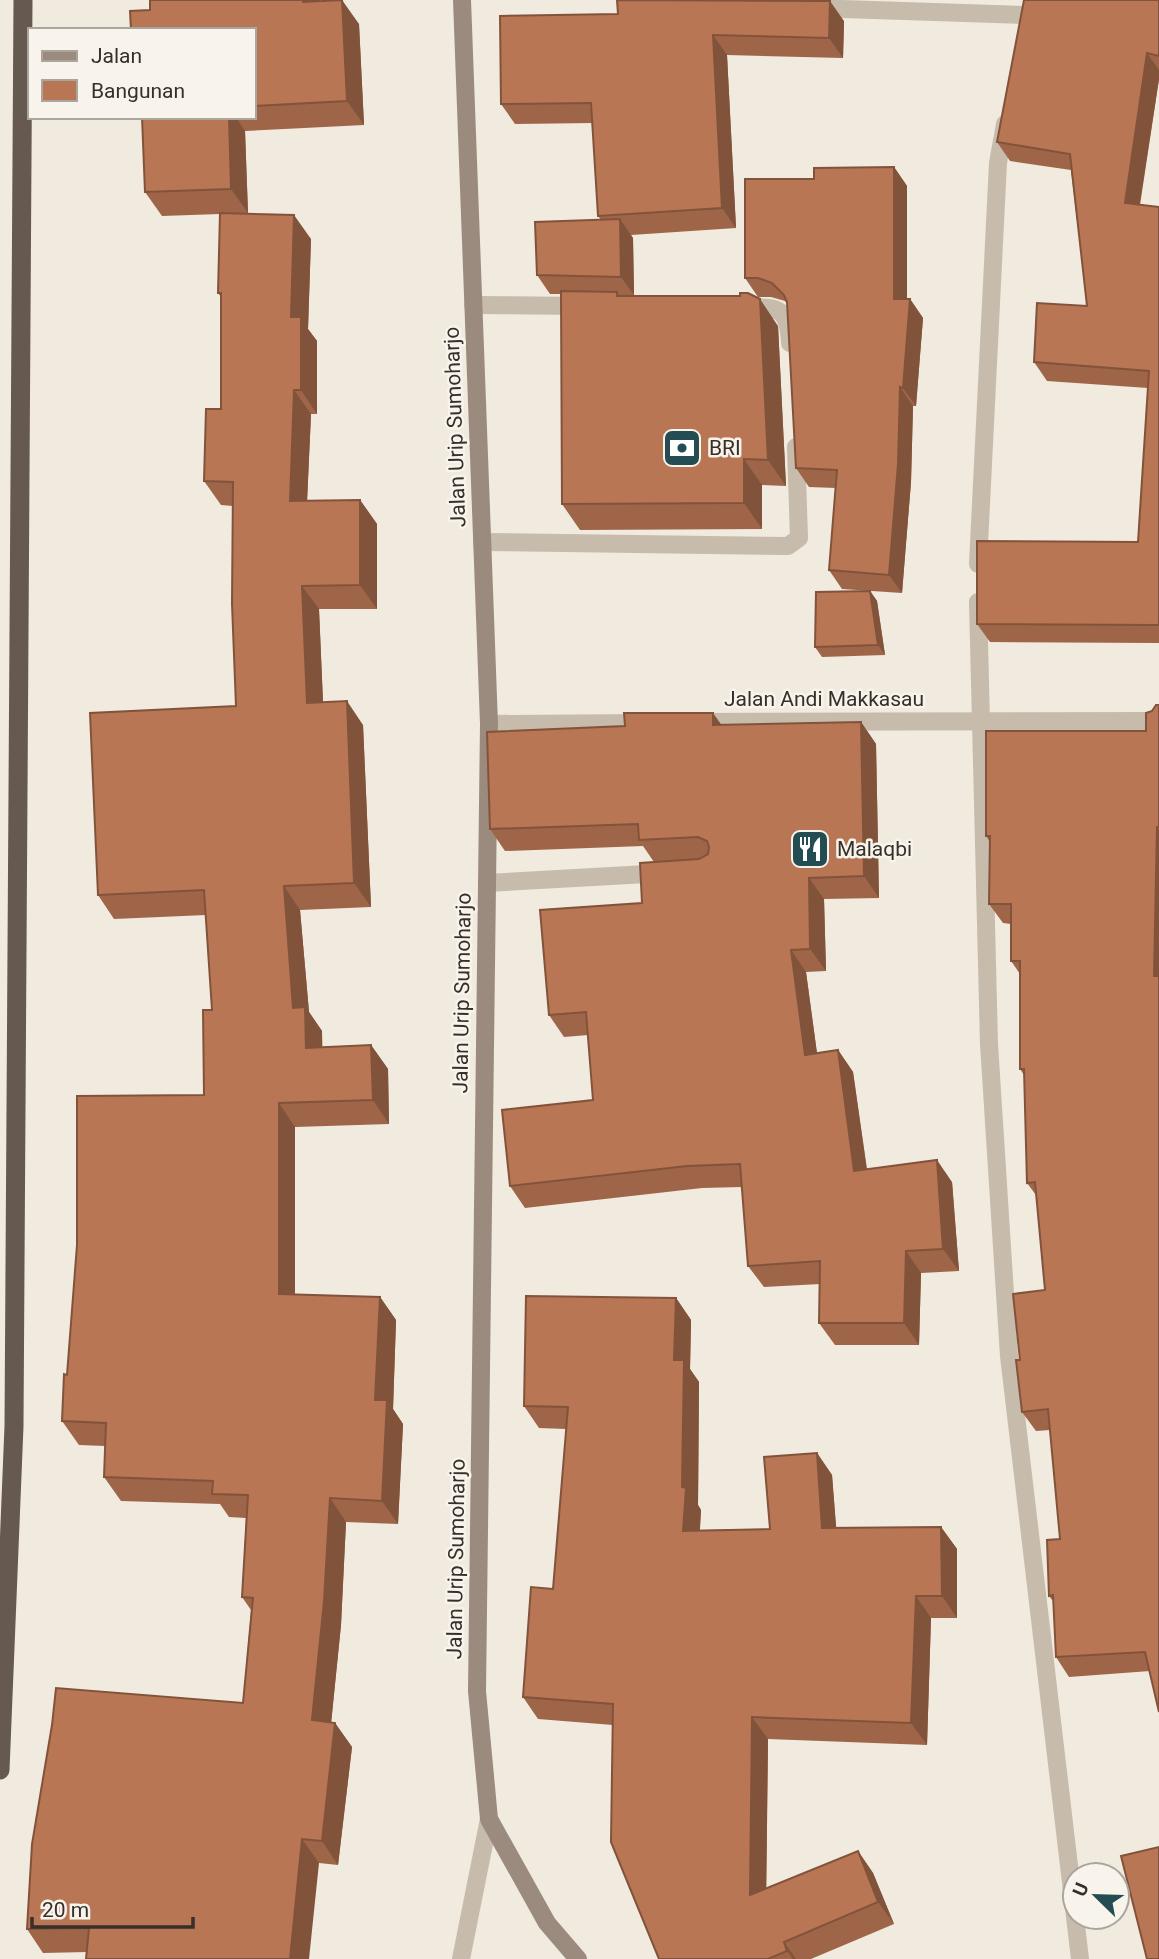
<svg xmlns="http://www.w3.org/2000/svg" width="1159" height="1959" viewBox="0 0 1159 1959" font-family="Roboto,sans-serif">
	<style>
		.lines { fill: none; stroke-linecap: round; stroke-linejoin: round }
		.service { stroke: #c7bbac; stroke-width: 18 }
		.minor { stroke: #c7bbac; stroke-width: 18 }
		.tertiary { stroke: #c7bbac; stroke-width: 18 }
		.secondary { stroke: #9b8b7e; stroke-width: 18 }
		.trunk { stroke: #665950; stroke-width: 19 }
		.wall { fill: #9f6548 }
		.shaded-wall { fill: #82533b }
		.building { fill: #b97654; stroke: #82533b; stroke-width: 2 }
		.labels { text-anchor: middle; dominant-baseline: central; stroke-width: 5; stroke-linejoin: round; paint-order: stroke }
		.street-label { font-size: 21px; fill: #362f2a; stroke: #f8f3eb }
		.poi-label { font-size: 21px; fill: #362f2a; stroke: #f8f3eb; text-anchor: start }
	</style>
	<rect width="100%" height="100%" fill="#f0eadf"/>
	<g class="lines">
		<g class="service">
			<polyline points="812,8 1022,15"/>
			<polyline points="473,305 585,306"/>
			<path d="M742,307C776,308 788,304 790,343"/>
			<polyline points="482,542 788,546 799,538 796,447"/>
			<polyline points="487,883 665,873"/>
		</g>
		<g class="minor">
			<polyline points="978,564 998,163 1005,124"/>
			<polyline points="978,602 989,1044 1009,1356 1080,1959"/>
			<polyline points="461,1959 489,1819"/>
		</g>
		<g class="tertiary">
			<polyline points="697,722 1159,721"/>
			<polyline points="489,724 648,723"/>
		</g>
		<polyline class="secondary" points="462,0 489,724 477,1691 489,1819 547,1923 578,1959"/>
		<polyline class="trunk" points="0,1770 14,1426 23,0"/>
	</g>
	<g class="wall">
		<polygon points="1159,0 1159,79 1140,205 1159,207 1159,643 990,642 977,624 1138,542 1148,388 1047,381 1034,362 1087,306 1071,170 1010,161 997,142"/>
		<polygon points="320,1 359,24 364,125 245,131 248,213 230,213 311,239 308,329 317,341 317,414 311,414 307,501 360,500 377,524 377,609 319,609 323,702 363,725 371,907 300,910 309,1012 322,1031 322,1047 371,1045 388,1069 389,1124 295,1127 295,1294 380,1297 396,1320 393,1409 403,1424 398,1524 346,1522 341,1625 331,1723 335,1723 352,1747 338,1865 319,1863 87,1952 43,1953 27,1929 243,1703 251,1610 242,1597 246,1518 229,1517 220,1504 121,1501 104,1477 105,1446 79,1445 62,1421 67,1375 204,1095 212,1010 206,915 114,919 98,895 236,706 233,506 221,505 204,481 221,409 221,297 218,293 220,214 162,216 145,192 143,123 139,117 254,117 254,30 150,10"/>
		<polygon points="500,16 844,21 843,58 727,55 736,228 631,235 633,238 634,295 619,295 620,296 778,326 786,486 762,485 762,529 580,530 562,504 561,294 550,294 537,275 601,220 598,216 593,123 515,124 501,104"/>
		<polygon points="894,167 907,186 907,299 910,299 923,318 916,406 913,406 911,482 902,593 842,589 829,570 836,488 809,487 796,468 787,304 785,301 771,297 758,297 745,278 814,179"/>
		<polygon points="870,591 877,601 885,655 822,657 815,647"/>
		<polygon points="1159,705 1159,1712 1150,1671 1069,1677 1056,1657 1053,1601 1049,1596 1060,1539 1050,1430 1036,1431 1022,1412 1020,1360 1045,1290 1036,1195 1027,1183 1024,1075 1020,1069 1020,974 1011,961 1011,924 1003,923 989,904 990,842 986,836 1146,731 1152,711"/>
		<polygon points="861,722 876,744 879,898 824,899 826,971 806,972 817,1053 838,1050 853,1072 867,1169 952,1182 959,1271 921,1273 919,1345 835,1345 819,1323 820,1284 764,1287 748,1266 742,1187 702,1188 525,1208 510,1186 593,1100 588,1035 564,1037 549,1015 642,903 654,862 643,846 505,851 490,829 722,725"/>
		<polygon points="676,1298 691,1320 690,1369 699,1382 698,1505 701,1510 700,1530 770,1529 817,1453 832,1475 836,1528 941,1527 957,1549 957,1618 931,1618 927,1745 768,1739 766,1888 858,1851 873,1873 894,1924 811,1959 659,1959 613,1725 538,1719 523,1697 553,1589 566,1429 539,1428 524,1406"/>
	</g>
	<g class="shaded-wall">
		<polygon points="303,0 320,0 319,26 303,2"/>
		<polygon points="342,0 359,24 364,125 347,101"/>
		<polygon points="830,1 844,21 843,58 829,38"/>
		<polygon points="713,35 727,55 736,228 722,208"/>
		<polygon points="1147,53 1159,70 1159,79 1137,221 1125,203"/>
		<polygon points="229,117 236,117 245,131 248,213 231,189"/>
		<polygon points="894,167 907,186 907,317 894,299"/>
		<polygon points="294,215 311,239 308,329 317,341 317,414 301,390 291,317"/>
		<polygon points="620,219 633,238 634,295 621,277"/>
		<polygon points="760,299 778,326 786,486 768,460"/>
		<polygon points="910,299 923,318 916,406 903,388"/>
		<polygon points="900,387 913,406 911,482 902,593 889,575"/>
		<polygon points="294,390 311,414 306,525 290,501"/>
		<polygon points="744,459 762,485 762,529 744,503"/>
		<polygon points="360,500 377,524 377,609 360,585"/>
		<polygon points="302,586 319,609 324,726 307,703"/>
		<polygon points="870,591 877,601 885,655 878,645"/>
		<polygon points="347,701 363,725 371,907 354,883"/>
		<polygon points="713,713 728,734 713,725"/>
		<polygon points="861,722 876,744 879,898 864,876"/>
		<polygon points="1157,827 1159,830 1159,984 1154,976"/>
		<polygon points="809,878 824,899 826,971 810,949"/>
		<polygon points="284,886 300,910 309,1012 322,1031 323,1072 306,1048 293,1008"/>
		<polygon points="791,950 806,972 820,1076 805,1055"/>
		<polygon points="371,1045 388,1069 389,1124 373,1100"/>
		<polygon points="838,1050 853,1072 870,1193 854,1171"/>
		<polygon points="279,1103 295,1127 295,1318 279,1294"/>
		<polygon points="937,1160 952,1182 959,1271 943,1249"/>
		<polygon points="906,1251 921,1273 919,1345 904,1323"/>
		<polygon points="380,1297 396,1320 393,1409 403,1424 398,1524 382,1501 375,1400"/>
		<polygon points="676,1298 691,1320 690,1369 699,1382 698,1505 701,1510 698,1553 683,1531 682,1487 674,1360"/>
		<polygon points="817,1453 832,1475 838,1550 822,1528"/>
		<polygon points="330,1498 346,1522 341,1625 329,1744 312,1720"/>
		<polygon points="941,1527 957,1549 957,1618 942,1596"/>
		<polygon points="916,1596 931,1618 927,1745 911,1723"/>
		<polygon points="752,1717 768,1739 766,1917 750,1895"/>
		<polygon points="335,1723 352,1747 338,1865 322,1841"/>
		<polygon points="302,1839 319,1863 309,1959 290,1959"/>
		<polygon points="858,1851 873,1873 894,1924 878,1902"/>
		<polygon points="784,1942 796,1959 793,1959 787,1951"/>
	</g>
	<g class="building">
		<polygon points="150,0 303,0 303,2 342,0 347,101 254,106 254,30 131,30 130,11 150,10"/>
		<polygon points="617,0 830,1 829,38 713,35 722,208 598,216 591,103 501,104 500,16 618,14"/>
		<polygon points="1024,0 1159,0 1159,56 1147,53 1125,203 1159,207 1159,625 977,624 977,541 1138,542 1149,371 1034,362 1037,303 1087,306 1070,154 997,142"/>
		<polygon points="142,117 229,117 231,189 145,192"/>
		<polygon points="894,167 894,299 910,299 903,388 900,387 898,464 889,575 829,570 837,470 796,468 787,302 784,295 772,283 758,278 745,278 745,179 814,179 814,168"/>
		<polygon points="220,213 294,215 291,317 301,317 301,390 294,390 290,501 360,500 360,585 302,586 307,703 347,701 354,883 284,886 293,1008 305,1007 306,1048 371,1045 373,1100 279,1103 279,1294 380,1297 375,1400 387,1400 382,1501 330,1498 324,1601 312,1720 335,1723 322,1841 302,1839 290,1959 86,1959 89,1928 27,1929 32,1844 52,1725 56,1688 243,1703 253,1598 242,1597 248,1495 212,1494 213,1481 104,1477 106,1423 62,1421 64,1374 67,1375 77,1245 77,1096 204,1095 203,1010 212,1010 204,890 98,895 90,713 236,706 232,604 233,482 204,481 206,409 221,409 221,293 218,293"/>
		<polygon points="620,219 621,277 537,275 535,222"/>
		<polygon points="561,291 617,292 617,296 740,296 740,293 748,293 760,299 768,460 744,459 744,503 562,504"/>
		<polygon points="870,591 878,645 815,647 816,592"/>
		<polygon points="1156,705 1159,705 1159,827 1157,827 1154,976 1159,976 1159,1712 1145,1652 1056,1657 1053,1595 1049,1596 1047,1540 1060,1539 1048,1409 1022,1412 1016,1360 1020,1360 1013,1294 1045,1290 1035,1182 1027,1183 1024,1069 1020,1069 1020,961 1011,961 1011,904 989,904 990,836 986,836 986,731 1146,731 1146,713 1152,711"/>
		<polygon points="624,713 713,713 713,725 861,722 864,876 809,878 810,949 791,950 805,1055 838,1050 854,1171 937,1160 943,1249 906,1251 904,1323 819,1323 820,1261 748,1266 740,1164 687,1166 510,1186 502,1110 593,1100 586,1012 549,1015 540,910 642,903 640,863 699,859 708,854 709,847 707,841 698,837 639,840 638,824 490,829 487,732 625,726"/>
		<polygon points="526,1296 676,1298 674,1360 684,1360 682,1487 686,1488 683,1531 770,1529 764,1457 817,1453 822,1528 941,1527 942,1596 916,1596 911,1723 752,1717 750,1895 858,1851 878,1902 784,1942 787,1951 768,1959 659,1959 611,1842 613,1704 523,1697 531,1587 553,1589 568,1407 524,1406"/>
		<polygon points="1159,1847 1159,1959 1147,1959 1121,1856"/>
	</g>
	<defs>
		<symbol id="bank-square" viewBox="-11 -11 22 22"><rect x="-9" y="-9" width="18" height="18" rx="4" fill="#244c53" stroke="#f8f3eb"/><path d="M-6-4H6V4H-6ZM0-2.3a2.3 2.3 0 1 0 0 4.6a2.3 2.3 0 1 0 0-4.6Z" fill="#fff"/></symbol>
		<symbol id="restaurant-square" viewBox="-11 -11 22 22"><rect x="-9" y="-9" width="18" height="18" rx="4" fill="#244c53" stroke="#f8f3eb"/><path d="M-5-6h1v4h1v-4h1v4h1v-4h1v5L-1.5 .5V6h-2V.5L-5-1ZM5-6V6H3V1.5H1.5Q1.5-4 5-6Z" fill="#fff"/></symbol>
	</defs>
	<g fill-rule="evenodd">
		<use href="#bank-square" x="660" y="426" width="44" height="44"/>
		<use href="#restaurant-square" x="788" y="827" width="44" height="44"/>
	</g>
	<g class="labels">
		<g class="street-label">
			<text transform="translate(455 427) rotate(-92)">Jalan Urip Sumoharjo</text>
			<text x="824" y="699">Jalan Andi Makkasau</text>
			<text transform="translate(462 993) rotate(-89)">Jalan Urip Sumoharjo</text>
			<text transform="translate(456 1559) rotate(-89)">Jalan Urip Sumoharjo</text>
		</g>
		<g class="poi-label">
			<text x="709" y="448">BRI</text>
			<text x="837" y="849">Malaqbi</text>
		</g>
	</g>
	<rect x="28" y="28" width="228" height="91" fill="#f8f3eb" stroke="#aaa59e" stroke-width="2"/>
	<rect x="42" y="51" width="35" height="10" fill="#9b8b7e" stroke="#aaa59e" stroke-width="2"/>
	<text x="91" y="63" font-size="21" fill="#362f2a">Jalan</text>
	<rect x="42" y="80" width="35" height="21" fill="#b97654" stroke="#aaa59e" stroke-width="2"/>
	<text x="91" y="98" font-size="21" fill="#362f2a">Bangunan</text>
	<g transform="translate(1096 1896) rotate(293)"><circle r="33" fill="#f8f3eb" stroke="#aaa59e" stroke-width="2"/>
	<path d="M0-5L12 26L0 18L-12 26Z" fill="#244c53"/>
	<text y="-10" font-size="19" font-weight="bold" text-anchor="middle" fill="#362f2a">U</text>
	</g>
	<path d="M32 1917v10h161v-10" fill="none" stroke="#362f2a" stroke-width="3.5"/>
	<text x="42" y="1917" font-size="21" fill="#362f2a" stroke="#f8f3eb" stroke-width="5" paint-order="stroke">20 m</text>
</svg>
